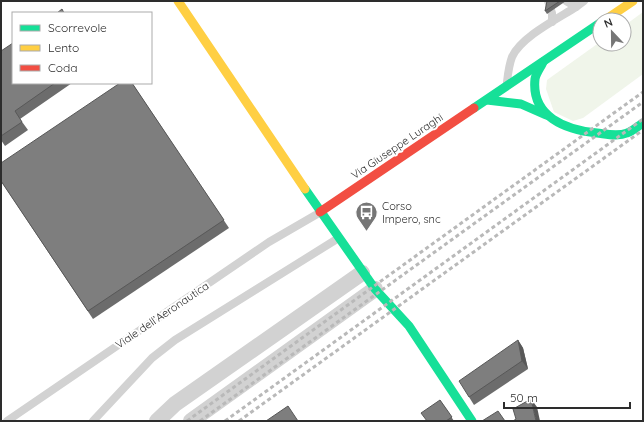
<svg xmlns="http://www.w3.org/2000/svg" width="644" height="422" viewBox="0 0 644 422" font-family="Quicksand,sans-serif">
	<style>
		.green { fill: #f0f5ea }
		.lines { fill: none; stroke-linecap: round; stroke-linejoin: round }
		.lane { stroke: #d2d2d2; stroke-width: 8 }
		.street { stroke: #d2d2d2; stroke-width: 16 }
		.fast { stroke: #16e098; stroke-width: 9 }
		.slow { stroke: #ffcf43; stroke-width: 9 }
		.jam { stroke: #f24e42; stroke-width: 9 }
		.rail { stroke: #b9b9b9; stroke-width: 3; stroke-dasharray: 4 3; stroke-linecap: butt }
		.wall { fill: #6c6c6c }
		.shaded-wall { fill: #585858 }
		.building { fill: #7e7e7e; stroke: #585858 }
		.labels { text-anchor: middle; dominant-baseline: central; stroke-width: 4; stroke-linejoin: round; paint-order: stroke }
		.street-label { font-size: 11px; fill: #2d2d2d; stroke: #fff }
		.poi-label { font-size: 11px; fill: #2d2d2d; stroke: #fff; text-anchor: start }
	</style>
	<rect width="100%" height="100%" fill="#fff"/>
	<polygon class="green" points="643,12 643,74 583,118 573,121 554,112 546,89 547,80 600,42 600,44 624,44 624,26"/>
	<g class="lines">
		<g class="lane">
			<polyline points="548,1 552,13 552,22"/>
			<polyline points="566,1 576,7 584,1"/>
			<path d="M507,82C508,73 509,65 512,57C521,37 557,19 576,7"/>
			<polyline points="7,421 269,242 319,213"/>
			<polyline points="93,421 152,358 175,340 337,239"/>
		</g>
		<g class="street">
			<polyline points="157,421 175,404 362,273"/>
			<polyline points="191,421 375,289"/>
		</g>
		<g class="fast">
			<path d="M543,62C541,67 536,73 535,79C531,117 566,130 597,133C606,134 618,137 627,133C633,131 638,126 643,123"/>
			<polyline points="487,100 521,104 546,115"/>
			<polyline points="474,108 600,23"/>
			<polyline points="305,189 375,289 409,326 472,421"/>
		</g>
		<g class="slow">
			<polyline points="178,1 305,189"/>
			<polyline points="605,20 633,1"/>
		</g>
		<polyline class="jam" points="320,212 474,108"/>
		<g class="rail">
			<polyline points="187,421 643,92"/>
			<polyline points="200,421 643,102"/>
			<polyline points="225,421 643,119"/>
			<polyline points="239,421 643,130"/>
		</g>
	</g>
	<g class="wall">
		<polygon points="547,1 566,1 547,14 545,11"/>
		<polygon points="1,51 13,83 72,83 20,119 28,130 5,146 1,140"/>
		<polygon points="132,83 229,228 93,319 1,181"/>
		<polygon points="518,340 523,348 528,369 474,405 469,397"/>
		<polygon points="440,400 454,421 427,421"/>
	</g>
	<g class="shaded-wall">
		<polygon points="518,340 523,348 528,369 522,361"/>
		<polygon points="531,399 537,407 540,421 536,421"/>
	</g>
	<g class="building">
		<polygon points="547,1 560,1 545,11"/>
		<polygon points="62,9 64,13 57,13"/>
		<polygon points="13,43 13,83 55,83 15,111 22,122 1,136 1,51"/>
		<polygon points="120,83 132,83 224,220 88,311 1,181 1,163"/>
		<polygon points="518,340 522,361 469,397 459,381"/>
		<polygon points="531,399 536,421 513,421 516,419 513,409"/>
		<polygon points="440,400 452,417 446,421 427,421 421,413"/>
		<polygon points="288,406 298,421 266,421"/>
		<polygon points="498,411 505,421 482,421"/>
	</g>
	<defs>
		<symbol id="bus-pin" viewBox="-11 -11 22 30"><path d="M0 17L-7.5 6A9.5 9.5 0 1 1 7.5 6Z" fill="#767676" stroke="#fff"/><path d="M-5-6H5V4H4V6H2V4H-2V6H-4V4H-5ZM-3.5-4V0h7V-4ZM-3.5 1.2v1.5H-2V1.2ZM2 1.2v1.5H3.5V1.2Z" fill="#fff"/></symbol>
	</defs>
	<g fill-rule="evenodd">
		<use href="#bus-pin" x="354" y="200" width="25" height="34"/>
	</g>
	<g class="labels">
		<g class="street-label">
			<text transform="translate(397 146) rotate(-34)">Via Giuseppe Luraghi</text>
			<text transform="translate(162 315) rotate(-34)">Viale dell’Aeronautica</text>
		</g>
		<g class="poi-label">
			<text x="382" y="206">Corso<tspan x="382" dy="13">Impero, snc</tspan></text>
		</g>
	</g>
	<rect width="644" height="422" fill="none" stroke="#2d2d2d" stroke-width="4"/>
	<rect x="12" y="12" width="140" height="72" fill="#ffffff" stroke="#ababab"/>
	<rect x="20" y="25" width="20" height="6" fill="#16e098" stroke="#ababab"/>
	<text x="48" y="32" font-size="12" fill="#2d2d2d">Scorrevole</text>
	<rect x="20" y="45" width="20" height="6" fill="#ffcf43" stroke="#ababab"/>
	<text x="48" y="52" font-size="12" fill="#2d2d2d">Lento</text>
	<rect x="20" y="65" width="20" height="6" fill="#f24e42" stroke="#ababab"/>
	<text x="48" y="72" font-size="12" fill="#2d2d2d">Coda</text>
	<g transform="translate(612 32) rotate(338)"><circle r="19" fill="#ffffff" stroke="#ababab"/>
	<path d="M0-3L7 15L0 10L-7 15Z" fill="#767676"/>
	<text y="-6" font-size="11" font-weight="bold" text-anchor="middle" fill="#2d2d2d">N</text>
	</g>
	<path d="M504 402v6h126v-6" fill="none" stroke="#2d2d2d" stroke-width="2"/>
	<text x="510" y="402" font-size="12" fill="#2d2d2d" stroke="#ffffff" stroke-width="3" paint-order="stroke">50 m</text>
</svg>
